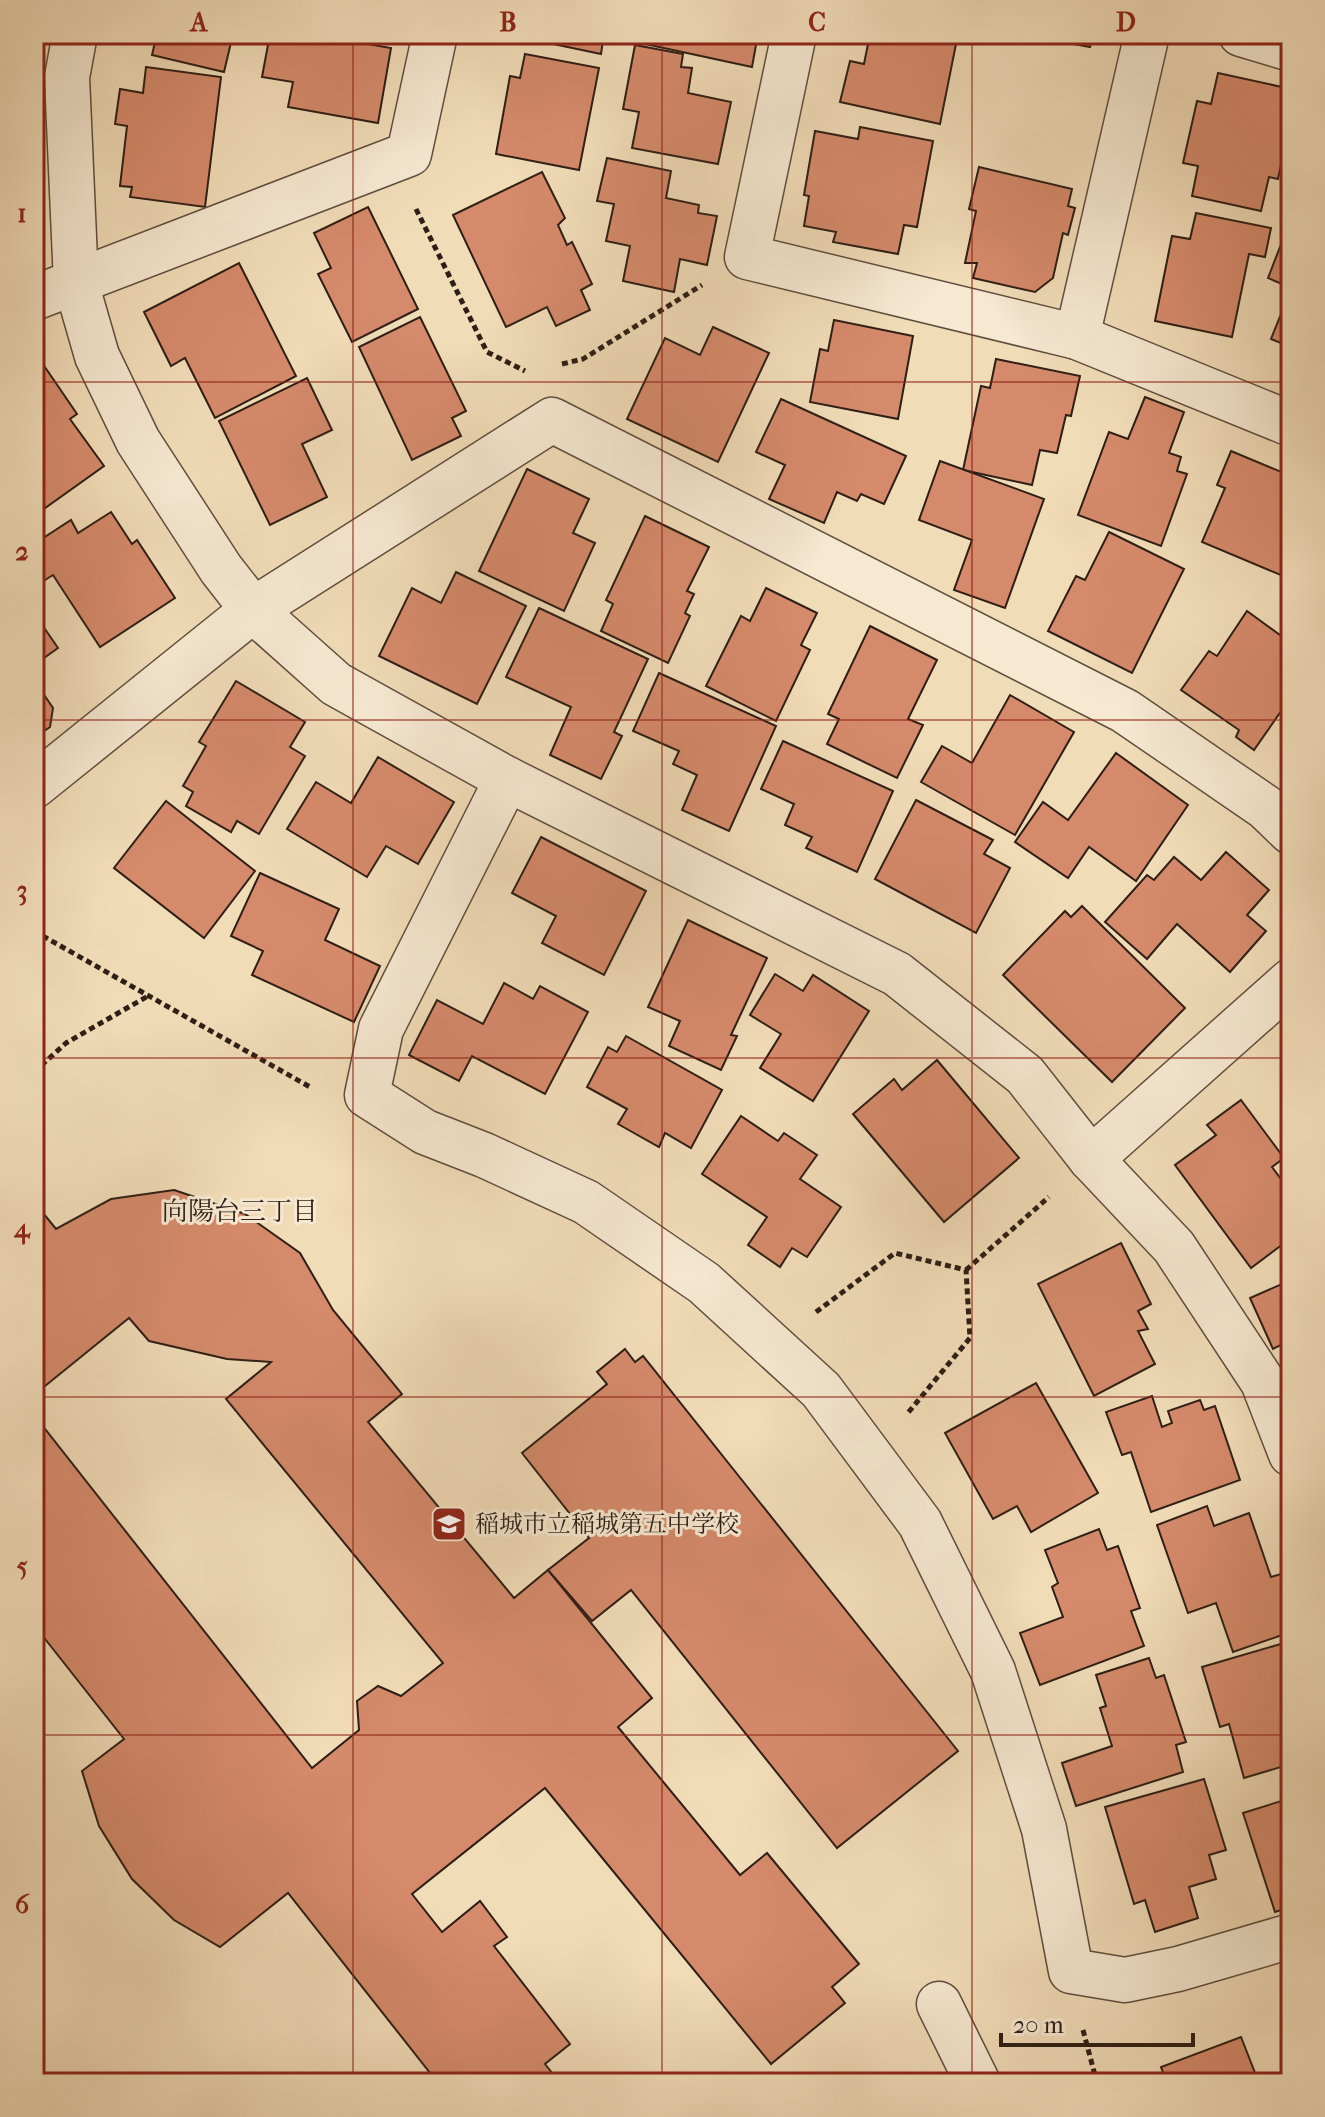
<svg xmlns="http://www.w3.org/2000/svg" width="1325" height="2117" viewBox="0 0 1325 2117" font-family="'IM FELL French Canon','Noto Serif JP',serif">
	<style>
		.building { fill: #d58a6b; stroke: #2e1e15; stroke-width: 2 }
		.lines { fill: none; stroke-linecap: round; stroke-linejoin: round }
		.minor-casing { stroke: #5f4e3e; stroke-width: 47 }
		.path { stroke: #2e1e15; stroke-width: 5; stroke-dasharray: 6 4; stroke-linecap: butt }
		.minor { stroke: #f6e8d1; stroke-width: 44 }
		.grid { fill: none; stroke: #8f2418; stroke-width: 2; stroke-opacity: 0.55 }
		.labels { text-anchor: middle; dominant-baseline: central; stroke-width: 6; stroke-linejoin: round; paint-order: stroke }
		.poi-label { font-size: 24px; fill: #2e1e15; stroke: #f6e8d1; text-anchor: start }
		.neighbourhood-label { font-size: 26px; fill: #2e1e15; stroke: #f6e8d1 }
		.neatline { fill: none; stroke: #8f2418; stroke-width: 3 }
		.grid-label { font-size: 26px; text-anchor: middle; font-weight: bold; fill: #8f2418 }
	</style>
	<rect width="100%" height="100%" fill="#f1dcb8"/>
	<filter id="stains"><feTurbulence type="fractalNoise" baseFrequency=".0025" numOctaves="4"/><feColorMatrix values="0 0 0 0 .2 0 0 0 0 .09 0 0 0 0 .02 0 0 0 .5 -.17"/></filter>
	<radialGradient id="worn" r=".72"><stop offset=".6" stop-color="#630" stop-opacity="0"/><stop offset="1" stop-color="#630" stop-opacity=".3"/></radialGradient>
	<g class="building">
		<polygon points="157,34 233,34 224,72 152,55"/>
		<polygon points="270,34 358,34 356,42 391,48 378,123 288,107 293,82 262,77"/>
		<polygon points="506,34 604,34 601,54"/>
		<polygon points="647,34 758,34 752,67 645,44"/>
		<polygon points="870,34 958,34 940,124 840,102 850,61 864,64"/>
		<polygon points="1021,34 1093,34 1090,47"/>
		<polygon points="635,45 683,54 681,67 692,68 688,93 731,102 718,164 632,148 639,112 623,109"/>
		<polygon points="525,54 599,68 579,170 496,154 510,76 520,78"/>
		<polygon points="146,67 221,77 205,207 130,197 132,187 120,186 127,126 115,124 120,89 143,93"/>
		<polygon points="1218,73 1291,89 1291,116 1278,179 1269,177 1261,211 1192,196 1198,166 1183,163 1197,101 1211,104"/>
		<polygon points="860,127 933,141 917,227 904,225 898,254 833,242 836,232 804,226 809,196 804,195 815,131 858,139"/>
		<polygon points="607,158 671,171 666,198 699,205 698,213 717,216 707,265 680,259 674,292 623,281 630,246 606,241 614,204 597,201"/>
		<polygon points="979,167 1072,189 1068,206 1075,208 1068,235 1063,233 1053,278 1035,292 973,278 977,263 965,263 976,211 969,209"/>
		<polygon points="542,172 565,218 558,225 567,245 572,242 592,284 581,290 590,310 556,326 547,307 506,327 453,215"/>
		<polygon points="368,207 418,309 352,342 318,274 331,268 314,233"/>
		<polygon points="1196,213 1271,228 1265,257 1249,254 1232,337 1155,321 1172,236 1190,239"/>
		<polygon points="1287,229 1291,230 1291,288 1268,278"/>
		<polygon points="239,263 296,376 215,418 185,358 171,366 144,312"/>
		<polygon points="1291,289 1291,347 1271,339"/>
		<polygon points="420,317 466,411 452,418 461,436 412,460 359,347"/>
		<polygon points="834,320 913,336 898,419 810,402 820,349 828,351"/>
		<polygon points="713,327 769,353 718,462 627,419 665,338 700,355"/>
		<polygon points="34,351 77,414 70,419 104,466 34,516"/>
		<polygon points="996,359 1080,376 1071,416 1066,415 1057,453 1040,450 1032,485 963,470 981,386 990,388"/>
		<polygon points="307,378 332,430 302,444 327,497 270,525 219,421"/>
		<polygon points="1145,397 1184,412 1169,453 1181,457 1177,471 1187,474 1161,546 1078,515 1109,432 1128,439"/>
		<polygon points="781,399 906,456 884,504 861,494 857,501 837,492 824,523 769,499 785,465 756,452"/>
		<polygon points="1231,451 1291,476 1291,571 1288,578 1202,542 1225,488 1217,485"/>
		<polygon points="940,461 1044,499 1005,608 954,590 972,540 919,520"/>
		<polygon points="527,469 589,499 573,533 595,543 564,611 479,571"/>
		<polygon points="111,512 132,544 137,540 175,598 100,647 53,575 34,587 34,544 71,520 78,533"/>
		<polygon points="645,516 709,547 687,591 694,594 685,613 690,616 668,663 601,631 613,604 606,600"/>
		<polygon points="1109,532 1184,569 1132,673 1048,631 1076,576 1085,580"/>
		<polygon points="456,572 526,606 477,704 379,656 412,588 441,603"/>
		<polygon points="766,588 817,613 801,645 810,650 776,721 706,686 741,616 750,621"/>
		<polygon points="539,608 648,659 614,732 622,736 601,779 550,755 571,707 506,677"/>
		<polygon points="1247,611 1291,643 1291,697 1254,750 1236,737 1239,730 1181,690 1209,651 1217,656"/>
		<polygon points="34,613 58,648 34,665"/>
		<polygon points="870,626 937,660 908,719 923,725 897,778 827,744 839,719 828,714"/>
		<polygon points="659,673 776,726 729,831 682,810 697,775 673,764 679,751 633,731"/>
		<polygon points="34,680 53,708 50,727 34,738"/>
		<polygon points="236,681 305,722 290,747 305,756 259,834 237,821 231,832 186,806 193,792 183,786 206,746 199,742"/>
		<polygon points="1010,695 1074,732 1015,835 921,782 942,746 972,763"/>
		<polygon points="783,741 893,791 857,872 806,848 812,837 785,825 794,804 761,789"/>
		<polygon points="1116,753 1188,805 1136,881 1089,847 1068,878 1015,842 1043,802 1068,820"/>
		<polygon points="378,757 454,802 418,864 386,846 367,877 287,829 316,782 351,803"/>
		<polygon points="916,800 993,840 984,854 1010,868 976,933 875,879"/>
		<polygon points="166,801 255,871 204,938 114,868"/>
		<polygon points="541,837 646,891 604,975 542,943 556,916 512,893"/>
		<polygon points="1226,852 1269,890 1247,915 1266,931 1230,972 1177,924 1147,959 1105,922 1147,875 1154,880 1174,857 1201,880"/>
		<polygon points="260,873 339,909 325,940 380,966 354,1022 252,975 263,951 231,936"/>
		<polygon points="1082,906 1185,1008 1112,1082 1003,975 1065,911 1071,917"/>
		<polygon points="688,920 767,958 731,1035 737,1036 721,1070 669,1046 680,1021 648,1007"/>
		<polygon points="775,974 803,991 813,975 869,1011 813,1101 760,1068 781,1034 750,1015"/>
		<polygon points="504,983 533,999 540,986 588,1012 545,1094 472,1056 459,1081 409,1055 437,1000 483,1024"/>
		<polygon points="626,1036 722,1090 691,1148 665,1133 659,1147 618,1124 627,1109 587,1087 608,1047 617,1052"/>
		<polygon points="937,1060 1019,1158 944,1222 853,1114 894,1079 902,1090"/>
		<polygon points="1241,1100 1284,1158 1272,1167 1284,1183 1291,1178 1291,1238 1251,1268 1175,1165 1216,1135 1207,1125"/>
		<polygon points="741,1116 778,1141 784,1133 817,1155 800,1179 841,1207 807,1257 792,1248 780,1267 748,1245 767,1217 702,1174"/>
		<polygon points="174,1190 245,1214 300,1253 333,1310 402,1394 368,1422 514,1598 548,1570 652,1698 618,1727 740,1875 767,1853 859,1964 832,1987 845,2003 771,2064 545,1788 412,1894 442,1932 480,1901 507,1937 494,1946 570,2044 545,2064 560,2083 438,2083 288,1893 220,1947 174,1920 132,1879 99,1826 82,1771 124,1739 34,1625 34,1415 312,1768 359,1730 357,1701 378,1686 401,1696 443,1663 226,1399 271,1362 227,1359 149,1341 129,1318 34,1395 34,1212 39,1208 56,1229 111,1199"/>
		<polygon points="1121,1243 1151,1304 1138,1311 1148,1329 1138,1331 1155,1364 1094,1396 1038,1284"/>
		<polygon points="1291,1280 1291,1340 1273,1349 1250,1298"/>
		<polygon points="625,1349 635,1362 643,1356 958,1751 837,1848 631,1590 592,1621 548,1570 589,1538 522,1453 607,1384 597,1372"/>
		<polygon points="1036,1383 1098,1493 1031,1532 1017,1506 993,1519 945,1433"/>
		<polygon points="1152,1396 1162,1427 1172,1423 1168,1411 1200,1400 1204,1410 1215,1406 1240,1480 1151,1512 1131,1452 1122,1455 1106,1412"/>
		<polygon points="1207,1506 1214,1526 1249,1513 1271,1577 1281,1574 1291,1604 1291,1632 1233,1652 1216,1603 1188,1613 1157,1525"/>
		<polygon points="1099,1529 1107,1550 1118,1546 1140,1608 1131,1611 1144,1646 1040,1685 1020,1633 1063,1617 1052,1587 1058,1583 1045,1550"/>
		<polygon points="1291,1641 1291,1723 1285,1724 1291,1744 1291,1764 1244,1778 1229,1724 1220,1727 1202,1667"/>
		<polygon points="1149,1658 1156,1678 1164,1675 1186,1742 1176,1745 1183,1772 1076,1806 1062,1763 1112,1746 1100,1708 1106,1706 1096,1675"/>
		<polygon points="1204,1779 1226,1850 1209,1855 1216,1879 1189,1887 1198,1918 1155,1932 1145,1900 1134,1904 1105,1807"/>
		<polygon points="1291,1798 1291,1907 1275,1912 1243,1813"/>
		<polygon points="1241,2037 1259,2083 1167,2083 1161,2067"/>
	</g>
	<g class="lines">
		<defs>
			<g id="minor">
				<polyline points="75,34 67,77 76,283 97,356 138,441 221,569 253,610 336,684 507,779 897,974 1025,1075 1091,1159 1174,1247 1263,1382 1291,1454"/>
				<polyline points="794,34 747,257 1077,337 1291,424"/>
				<polyline points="1241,34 1291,49"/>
				<polyline points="34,298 409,154 435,34"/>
				<polyline points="1077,337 1147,34"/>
				<polyline points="507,779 381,1029 367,1095 425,1132 484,1155 586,1202 704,1283 821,1390 920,1523 993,1671 1044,1829 1071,1971 1125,1980 1178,1969 1291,1936"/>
				<polyline points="34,786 253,610 552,420 1125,711 1265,807 1291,832"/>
				<polyline points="1091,1159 1291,981"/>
				<polyline points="939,2004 978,2083"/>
			</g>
		</defs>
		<use href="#minor" class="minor-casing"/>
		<g class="path">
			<polyline points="416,209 487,352 525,371"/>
			<polyline points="562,364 583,359 702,285"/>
			<polyline points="34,931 310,1087"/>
			<polyline points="34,1072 66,1043 148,996"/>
			<polyline points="966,1270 1049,1197"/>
			<polyline points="816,1312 895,1253 966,1270 970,1338 907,1414"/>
			<polyline points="1083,2030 1097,2083"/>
		</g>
		<use href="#minor" class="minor"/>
	</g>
	<path class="grid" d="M353,34V2083M662,34V2083M972,34V2083M34,382H1291M34,720H1291M34,1058H1291M34,1397H1291M34,1735H1291"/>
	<defs>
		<symbol id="school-square" viewBox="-11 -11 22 22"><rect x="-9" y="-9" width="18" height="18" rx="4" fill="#8f2418" stroke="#f6e8d1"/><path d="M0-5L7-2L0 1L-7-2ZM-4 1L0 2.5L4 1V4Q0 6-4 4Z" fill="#fff"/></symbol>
	</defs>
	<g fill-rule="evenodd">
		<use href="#school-square" x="429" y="1504" width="40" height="40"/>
	</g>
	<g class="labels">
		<g class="poi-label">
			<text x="475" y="1524">稲城市立稲城第五中学校</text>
		</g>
		<g class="neighbourhood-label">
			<text x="240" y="1211">向陽台三丁目</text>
		</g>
	</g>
	<rect width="1325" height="2117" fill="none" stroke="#f1dcb8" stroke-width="88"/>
	<path d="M1001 2033v12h192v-12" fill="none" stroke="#2e1e15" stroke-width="4"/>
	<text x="1013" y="2033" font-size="24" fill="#2e1e15" stroke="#f6e8d1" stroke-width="6" paint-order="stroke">20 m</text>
	<rect x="44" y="44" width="1237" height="2029" class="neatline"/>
	<g class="grid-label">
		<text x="199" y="31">A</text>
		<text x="508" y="31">B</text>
		<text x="817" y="31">C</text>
		<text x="1126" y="31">D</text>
		<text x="22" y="222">1</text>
		<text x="22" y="560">2</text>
		<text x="22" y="899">3</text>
		<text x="22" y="1237">4</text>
		<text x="22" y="1575">5</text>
		<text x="22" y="1913">6</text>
	</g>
	<rect width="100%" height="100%" filter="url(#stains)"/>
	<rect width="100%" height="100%" fill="url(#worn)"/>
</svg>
